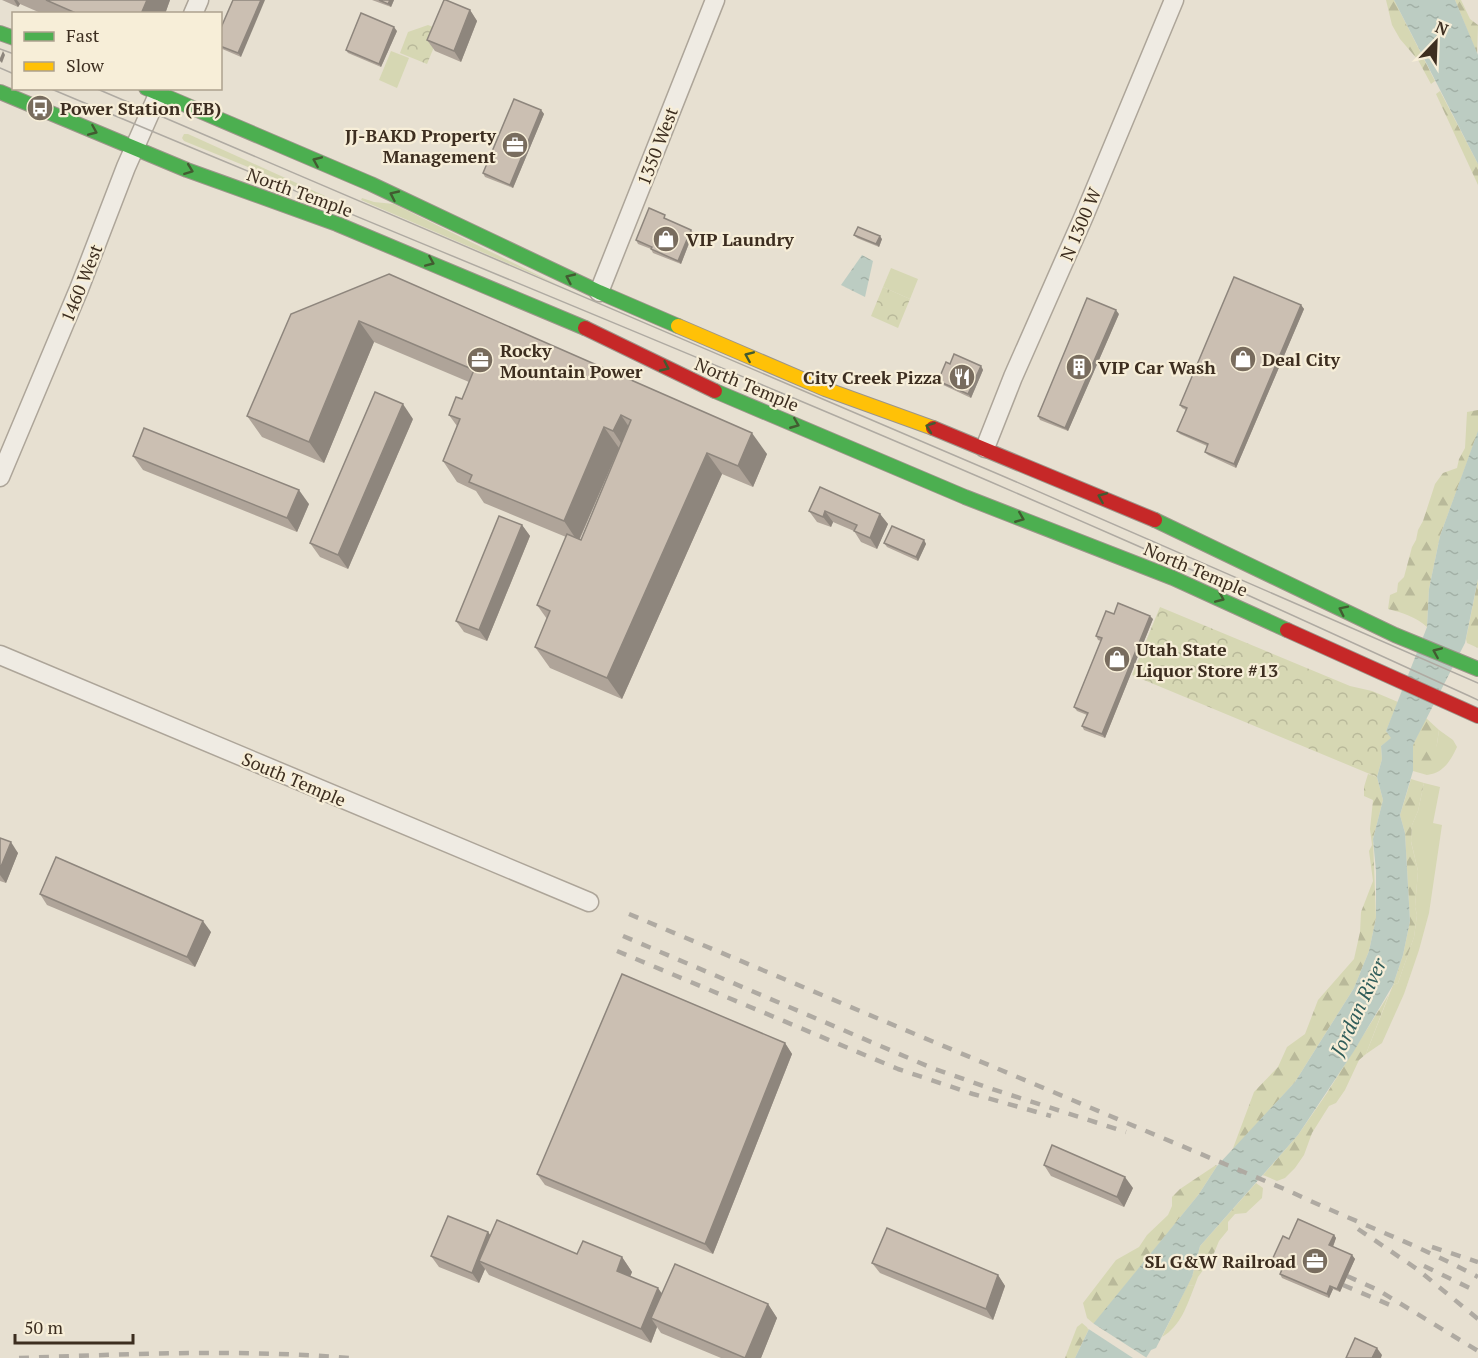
<svg xmlns="http://www.w3.org/2000/svg" width="1478" height="1358" viewBox="0 0 1478 1358" font-family="'PT Serif',serif">
	<style>
		.green { fill: #d6d7b3 }
		.forest { fill: url(#forest-firs) }
		.park { fill: url(#park-crowns) }
		.water { fill: url(#water-ripples) }
		.pier { fill: #e7e0d1 }
		.lines { fill: none; stroke-linecap: round; stroke-linejoin: round }
		.street-casing { stroke: #ada599; stroke-width: 21 }
		.fast-casing { stroke: #9c958a; stroke-width: 16 }
		.slow-casing { stroke: #9c958a; stroke-width: 16 }
		.jam-casing { stroke: #9c958a; stroke-width: 16 }
		.street { stroke: #efebe3; stroke-width: 18 }
		.fast { stroke: #4caf50; stroke-width: 14 }
		.slow { stroke: #ffc107; stroke-width: 14 }
		.jam { stroke: #c62828; stroke-width: 14 }
		.tram { stroke: #afaaa2; stroke-width: 1.5 }
		.rail { stroke: #afaaa2; stroke-width: 4.5; stroke-dasharray: 10 10; stroke-linecap: butt }
		.wall { fill: #afa499; fill-rule: evenodd }
		.shaded-wall { fill: #8e867d }
		.building { fill: #cbbfb2; stroke: #8e867d; stroke-width: 1.5 }
		.oneway { stroke: #425b31 }
		.labels { text-anchor: middle; dominant-baseline: central; stroke-width: 4.5; stroke-linejoin: round; paint-order: stroke }
		.poi-label { font-size: 18px; font-weight: bold; fill: #3d2e20; stroke: #f7eed8; text-anchor: start }
		.street-label { font-size: 18px; fill: #3d2e20; stroke: #f7eed8 }
		.water-label { font-size: 20px; font-style: italic; fill: #2f5d5a; stroke: #f7eed8 }
	</style>
	<defs>
		<pattern id="forest-firs" width="22" height="20" patternUnits="userSpaceOnUse" patternTransform="scale(1.5)"><rect width="22" height="20" fill="#d6d7b3"/><path d="M5 1l3.5 6h-7zM16 11l3.5 6h-7z" fill="#b9b99a"/></pattern>
		<pattern id="park-crowns" width="20" height="18" patternUnits="userSpaceOnUse" patternTransform="scale(1.5)"><rect width="20" height="18" fill="#d6d7b3"/><path d="M2 6a3 3 0 1 1 6 0M12 15a3 3 0 1 1 6 0" fill="none" stroke="#b9b99a"/></pattern>
		<pattern id="water-ripples" width="26" height="14" patternUnits="userSpaceOnUse" patternTransform="scale(1.5)"><rect width="26" height="14" fill="#bcccc2"/><path d="M2 4q2-2 4 0t4 0M15 11q2-2 4 0t4 0" fill="none" stroke="#a2b0a6"/></pattern>
	</defs>
	<rect width="100%" height="100%" fill="#e7e0d1"/>
	<g class="green">
		<polygon points="391,51 409,58 397,88 379,80"/>
		<polygon points="184,134 188,134 325,196 324,198 184,141 182,138"/>
		<polygon points="362,198 374,202 394,204 556,284 361,200"/>
		<polygon points="891,268 918,279 910,299 883,287"/>
		<path d="M1439,730L1453,740L1457,747C1450,762 1443,773 1427,775L1437,744Z"/>
		<polygon points="1424,783 1440,787 1433,823 1442,825 1429,913 1419,950 1404,994 1382,1043 1366,1054 1393,985 1398,983 1414,937 1417,915 1415,907 1418,871 1411,841 1412,825 1418,811"/>
		<path d="M1195,1285C1187,1305 1181,1326 1162,1337L1187,1286Z"/>
	</g>
	<g class="forest">
		<polygon points="1386,0 1394,0 1435,81 1431,84 1418,60 1400,39 1392,25"/>
		<polygon points="1455,0 1461,0 1470,19 1478,25 1477,54"/>
		<polygon points="1440,91 1478,164 1478,185 1436,94"/>
		<path d="M1478,410V432L1440,536L1429,589L1427,627C1416,617 1403,613 1388,609L1390,595L1397,592L1398,583L1404,577L1412,547L1416,540L1418,530L1423,521L1435,484L1443,473L1457,468L1459,459L1465,448L1467,412Z"/>
		<polygon points="1478,579 1478,648 1467,643 1466,639"/>
		<polygon points="1426,718 1439,730 1434,764 1427,775 1413,771 1413,745"/>
		<polygon points="1368,774 1377,777 1383,800 1373,839 1376,918 1369,951 1354,988 1295,1082 1232,1151 1254,1092 1278,1067 1287,1047 1305,1034 1318,1000 1354,959 1360,932 1361,912 1373,881 1369,851 1372,845 1370,829 1373,800 1364,796 1364,787"/>
		<polygon points="1411,779 1424,783 1418,811 1412,825 1411,842 1418,871 1415,907 1417,915 1414,937 1398,983 1393,985 1403,955 1410,921 1405,833 1400,815"/>
		<polygon points="1389,994 1366,1054 1359,1060 1345,1090 1336,1103 1329,1106 1312,1133 1304,1155 1295,1168 1285,1178 1277,1181 1263,1175 1298,1135 1327,1093"/>
		<polygon points="1216,1165 1217,1166 1199,1194 1094,1324 1087,1318 1083,1303 1116,1260 1139,1247 1147,1235 1168,1215 1172,1206 1172,1197 1180,1189"/>
		<polygon points="1256,1183 1263,1188 1262,1198 1246,1213 1235,1214 1228,1222 1228,1230 1219,1241 1212,1258 1198,1277 1195,1285 1187,1286 1192,1277 1200,1246"/>
		<polygon points="1082,1323 1089,1329 1075,1358 1065,1358 1077,1327"/>
	</g>
	<g class="park">
		<polygon points="428,25 441,30 427,64 400,53 408,32"/>
		<polygon points="883,287 910,299 898,328 871,316"/>
		<polygon points="1160,607 1350,686 1372,691 1398,702 1386,731 1392,738 1381,746 1382,759 1377,777 1132,675"/>
	</g>
	<g class="water">
		<polygon points="1394,0 1455,0 1478,55 1478,164"/>
		<polygon points="862,255 873,261 865,297 841,285"/>
		<polygon points="1478,431 1478,579 1465,643 1413,745 1413,771 1400,815 1405,833 1410,921 1403,955 1393,985 1354,1051 1298,1135 1200,1246 1192,1277 1156,1348 1151,1350 1146,1358 1075,1358 1089,1329 1199,1194 1217,1166 1295,1082 1354,988 1369,951 1376,918 1376,871 1373,839 1383,800 1377,777 1382,759 1381,746 1391,738 1386,731 1427,627 1429,589 1440,536"/>
	</g>
	<polygon class="pier" points="1091,1322 1147,1358 1133,1358 1087,1328"/>
	<g class="lines">
		<defs>
			<g id="street">
				<polyline points="193,14 199,0"/>
				<polyline points="599,292 715,0"/>
				<polyline points="985,448 1013,377 1084,216 1174,0"/>
				<polyline points="0,477 79,289 126,167 161,88"/>
				<polyline points="0,655 589,902"/>
			</g>
			<g id="fast">
				<polyline points="0,33 14,38"/>
				<polyline points="146,88 371,184 599,292 678,326"/>
				<polyline points="0,92 187,170 337,224 585,328"/>
				<polyline points="715,391 965,497 1173,578 1287,630"/>
				<polyline points="1155,520 1395,635 1478,669"/>
			</g>
			<polyline id="slow" points="678,326 825,389 933,428"/>
			<g id="jam">
				<polyline points="585,328 715,391"/>
				<polyline points="933,428 1155,520"/>
				<polyline points="1287,630 1478,716"/>
			</g>
		</defs>
		<use href="#street" class="street-casing"/>
		<use href="#fast" class="fast-casing"/>
		<use href="#slow" class="slow-casing"/>
		<use href="#jam" class="jam-casing"/>
		<use href="#street" class="street"/>
		<use href="#fast" class="fast"/>
		<use href="#slow" class="slow"/>
		<use href="#jam" class="jam"/>
		<g class="tram">
			<polyline points="0,49 14,54"/>
			<polyline points="0,68 14,74"/>
			<path d="M49,88C407,239 767,383 1122,539C1241,591 1359,646 1478,700"/>
			<polyline points="95,88 1005,477 1478,683"/>
		</g>
		<g class="rail">
			<path d="M629,914L1289,1191C1352,1221 1417,1244 1478,1277"/>
			<polyline points="623,936 932,1068 992,1089 1126,1132"/>
			<polyline points="617,951 898,1069 973,1094 1051,1116"/>
			<polyline points="1358,1229 1417,1269 1478,1319"/>
			<polyline points="1432,1247 1478,1262"/>
			<polyline points="1424,1266 1478,1292"/>
			<polyline points="1347,1276 1378,1290 1478,1351"/>
			<polyline points="1343,1285 1390,1305"/>
			<path d="M19,1358C129,1354 240,1349 350,1358"/>
		</g>
	</g>
	<g class="wall">
		<polygon points="2,0 170,0 165,14 43,14 20,4 18,7"/>
		<polygon points="233,0 241,57 220,48 220,30"/>
		<polygon points="372,0 394,0 391,7"/>
		<polygon points="470,10 477,21 461,62 435,51 427,40"/>
		<polygon points="397,31 381,67 348,53 346,50"/>
		<polygon points="541,110 544,114 513,188 485,177 483,173"/>
		<polygon points="668,219 667,220 691,230 693,233 681,264 653,253 651,249 638,244 636,240"/>
		<polygon points="854,235 882,239 879,247 857,238"/>
		<path d="M389,274L767,454L753,487L722,474L622,699L550,668L535,647L547,619L537,605L566,537L484,503L476,491L457,482L443,461L457,426L449,415L462,399L469,382L374,342L324,463L262,437L247,416ZM619,448L581,540L580,539Z"/>
		<polygon points="1301,305 1304,309 1236,468 1208,455 1205,452 1207,446 1180,434 1177,431 1186,410 1182,408 1180,405"/>
		<polygon points="1119,314 1068,431 1040,420 1038,416"/>
		<polygon points="950,364 981,366 983,370 971,398 941,384 938,381"/>
		<polygon points="413,419 348,569 320,557 310,543"/>
		<polygon points="133,456 309,504 297,532 143,470"/>
		<polygon points="809,511 880,514 888,524 877,549 861,542 854,531 833,522 831,527 817,522"/>
		<polygon points="522,525 530,536 487,641 464,632 456,621"/>
		<polygon points="924,540 926,544 918,561 887,547 884,543"/>
		<polygon points="1114,614 1153,619 1105,738 1084,730 1082,726 1087,715 1077,711 1074,707 1101,641 1098,640 1096,636"/>
		<polygon points="0,838 18,853 6,883 0,881"/>
		<polygon points="40,894 211,932 195,967 47,905"/>
		<polygon points="785,1043 792,1054 713,1254 545,1185 537,1174"/>
		<polygon points="1044,1165 1133,1188 1124,1207 1051,1176"/>
		<polygon points="488,1232 490,1235 577,1254 622,1257 632,1272 630,1276 662,1294 768,1304 777,1318 761,1358 721,1358 661,1333 657,1327 651,1343 489,1275 485,1269 479,1283 439,1267 431,1256"/>
		<polygon points="1334,1235 1336,1238 1333,1247 1352,1255 1355,1259 1340,1292 1333,1289 1329,1298 1282,1278 1280,1274 1283,1267 1275,1264 1272,1260 1289,1239"/>
		<polygon points="872,1263 998,1275 1005,1286 993,1320 880,1273"/>
	</g>
	<g class="shaded-wall">
		<polygon points="14,0 17,0 20,4 18,7"/>
		<polygon points="147,0 170,0 165,14 141,14"/>
		<polygon points="261,0 265,0 241,57 238,53"/>
		<polygon points="390,0 394,0 391,7 388,4"/>
		<polygon points="470,10 477,21 461,62 454,51"/>
		<polygon points="394,27 397,31 381,67 379,64"/>
		<polygon points="3,51 5,55 2,63 0,61 0,58"/>
		<polygon points="541,110 544,114 513,188 510,185"/>
		<polygon points="691,230 693,233 681,264 678,261"/>
		<polygon points="880,236 882,239 879,247 876,244"/>
		<polygon points="1301,305 1304,309 1236,468 1234,464"/>
		<polygon points="1116,310 1119,314 1068,431 1065,428"/>
		<polygon points="359,321 374,342 324,463 309,442"/>
		<polygon points="981,366 983,370 971,398 968,394"/>
		<polygon points="403,404 413,419 348,569 338,555"/>
		<polygon points="621,415 635,436 627,452 613,431"/>
		<polygon points="604,427 619,448 578,542 564,521"/>
		<polygon points="752,433 767,454 753,487 738,466"/>
		<polygon points="707,453 722,474 622,699 607,678"/>
		<polygon points="299,490 309,504 297,532 287,518"/>
		<polygon points="825,511 833,522 831,527 823,517"/>
		<polygon points="880,514 888,524 877,549 870,538"/>
		<polygon points="522,525 530,536 487,641 479,630"/>
		<polygon points="924,540 926,544 918,561 916,557"/>
		<polygon points="1150,616 1153,619 1105,738 1102,734"/>
		<polygon points="11,842 18,853 6,883 0,875 0,869"/>
		<polygon points="203,921 211,932 195,967 187,957"/>
		<polygon points="785,1043 792,1054 713,1254 705,1244"/>
		<polygon points="1125,1177 1133,1188 1124,1207 1117,1197"/>
		<polygon points="488,1232 496,1243 479,1261 485,1269 479,1283 472,1273"/>
		<polygon points="1334,1235 1336,1238 1332,1249 1329,1245"/>
		<polygon points="1352,1255 1355,1259 1340,1292 1337,1289"/>
		<polygon points="622,1257 632,1272 627,1285 617,1271"/>
		<polygon points="998,1275 1005,1286 993,1320 986,1309"/>
		<polygon points="1330,1286 1333,1289 1329,1298 1327,1294"/>
		<polygon points="658,1288 668,1302 651,1318 657,1327 651,1343 641,1329"/>
		<polygon points="768,1304 777,1318 761,1358 745,1358"/>
		<polygon points="1377,1348 1382,1355 1381,1358 1372,1358"/>
	</g>
	<g class="building">
		<polygon points="46,0 147,0 141,14 78,14"/>
		<polygon points="233,0 261,0 238,53 220,46 220,30"/>
		<polygon points="379,0 390,0 388,4"/>
		<polygon points="444,0 446,0 470,10 454,51 427,40"/>
		<polygon points="361,13 394,27 379,64 346,50"/>
		<polygon points="514,99 541,110 510,185 483,173"/>
		<polygon points="649,208 665,215 664,218 691,230 678,261 651,249 652,247 636,240"/>
		<polygon points="858,227 880,236 876,244 854,235"/>
		<polygon points="389,274 752,433 738,466 707,453 607,678 535,647 550,611 537,605 567,534 581,540 631,420 621,415 613,431 604,427 564,521 469,482 472,475 443,461 460,419 449,415 456,397 462,399 474,370 359,321 309,442 247,416 291,314"/>
		<polygon points="1234,277 1301,305 1234,464 1205,452 1208,444 1177,431 1187,408 1180,405"/>
		<polygon points="1087,298 1116,310 1065,428 1038,416"/>
		<polygon points="954,354 981,366 968,394 938,381 946,362 950,364"/>
		<polygon points="375,392 403,404 338,555 310,543"/>
		<polygon points="144,428 299,490 287,518 133,456"/>
		<polygon points="820,487 880,514 870,538 854,531 857,525 825,511 823,517 809,511"/>
		<polygon points="499,516 522,525 479,630 456,621"/>
		<polygon points="892,526 924,540 916,557 884,543"/>
		<polygon points="1118,603 1150,616 1102,734 1082,726 1088,713 1074,707 1102,638 1096,636 1106,611 1114,614"/>
		<polygon points="0,838 11,842 0,869"/>
		<polygon points="56,857 203,921 187,957 40,894"/>
		<polygon points="622,974 785,1043 705,1244 537,1174"/>
		<polygon points="1052,1145 1125,1177 1117,1197 1044,1165"/>
		<polygon points="448,1216 488,1232 472,1273 431,1256"/>
		<polygon points="1298,1219 1334,1235 1329,1245 1352,1255 1337,1289 1330,1286 1327,1294 1280,1274 1284,1265 1272,1260 1283,1236 1289,1239"/>
		<polygon points="497,1220 577,1254 583,1241 622,1257 617,1271 658,1288 641,1329 479,1261"/>
		<polygon points="887,1228 998,1275 986,1309 872,1263"/>
		<polygon points="675,1264 768,1304 745,1358 651,1318"/>
		<polygon points="1355,1338 1377,1348 1372,1358 1346,1358"/>
	</g>
	<defs><path id="oneway-chevron" d="M-2-3.5L2.5 0L-2 3.5" fill="none" stroke-width="1.6" stroke-linecap="round" stroke-linejoin="round" transform="scale(1.5)"/></defs>
	<g class="oneway">
		<use href="#oneway-chevron" transform="translate(93 131) rotate(23)"/>
		<use href="#oneway-chevron" transform="translate(317 161) rotate(-157)"/>
		<use href="#oneway-chevron" transform="translate(189 170) rotate(21)"/>
		<use href="#oneway-chevron" transform="translate(394 195) rotate(-155)"/>
		<use href="#oneway-chevron" transform="translate(430 262) rotate(23)"/>
		<use href="#oneway-chevron" transform="translate(570 278) rotate(-155)"/>
		<use href="#oneway-chevron" transform="translate(749 356) rotate(-157)"/>
		<use href="#oneway-chevron" transform="translate(665 367) rotate(25)"/>
		<use href="#oneway-chevron" transform="translate(795 424) rotate(22)"/>
		<use href="#oneway-chevron" transform="translate(930 427) rotate(-160)"/>
		<use href="#oneway-chevron" transform="translate(1102 497) rotate(-157)"/>
		<use href="#oneway-chevron" transform="translate(1020 518) rotate(22)"/>
		<use href="#oneway-chevron" transform="translate(1220 598) rotate(23)"/>
		<use href="#oneway-chevron" transform="translate(1343 610) rotate(-154)"/>
		<use href="#oneway-chevron" transform="translate(1437 652) rotate(-157)"/>
	</g>
	<defs>
		<symbol id="bus-disc" viewBox="-11 -11 22 22"><circle r="9.5" fill="#786c5e" stroke="#f7eed8"/><path d="M-5-6H5V4H4V6H2V4H-2V6H-4V4H-5ZM-3.5-4V0h7V-4ZM-3.5 1.2v1.5H-2V1.2ZM2 1.2v1.5H3.5V1.2Z" fill="#fff"/></symbol>
		<symbol id="office-disc" viewBox="-11 -11 22 22"><circle r="9.5" fill="#786c5e" stroke="#f7eed8"/><path d="M-6-3h4V-5.5h4V-3h4V5H-6ZM-1-4.5V-3h2v-1.5ZM-6 0V1H6V0Z" fill="#fff"/></symbol>
		<symbol id="shop-disc" viewBox="-11 -11 22 22"><circle r="9.5" fill="#786c5e" stroke="#f7eed8"/><path d="M-5-2.5h2.3a2.7 3.5 0 0 1 5.4 0H5L5.5 6h-11ZM-1.5-2.5h3a1.5 2.3 0 0 0-3 0Z" fill="#fff"/></symbol>
		<symbol id="building-disc" viewBox="-11 -11 22 22"><circle r="9.5" fill="#786c5e" stroke="#f7eed8"/><path d="M-4-6H4V6H1V3H-1V6H-4ZM-2.5-4.3h1.7v1.8h-1.7ZM.8-4.3h1.7v1.8H.8ZM-2.5-1h1.7V.8h-1.7ZM.8-1h1.7V.8H.8Z" fill="#fff"/></symbol>
		<symbol id="restaurant-disc" viewBox="-11 -11 22 22"><circle r="9.5" fill="#786c5e" stroke="#f7eed8"/><path d="M-5-6h1v4h1v-4h1v4h1v-4h1v5L-1.5 .5V6h-2V.5L-5-1ZM5-6V6H3V1.5H1.5Q1.5-4 5-6Z" fill="#fff"/></symbol>
	</defs>
	<g fill-rule="evenodd">
		<use href="#bus-disc" x="25" y="93" width="30" height="30"/>
		<use href="#office-disc" x="500" y="130" width="30" height="30"/>
		<use href="#shop-disc" x="651" y="224" width="30" height="30"/>
		<use href="#shop-disc" x="1228" y="344" width="30" height="30"/>
		<use href="#office-disc" x="465" y="345" width="30" height="30"/>
		<use href="#building-disc" x="1064" y="352" width="30" height="30"/>
		<use href="#restaurant-disc" x="947" y="362" width="30" height="30"/>
		<use href="#shop-disc" x="1102" y="644" width="30" height="30"/>
		<use href="#office-disc" x="1300" y="1246" width="30" height="30"/>
	</g>
	<g class="labels">
		<g class="poi-label">
			<text x="60" y="108">Power Station (EB)</text>
			<text x="496" y="135" text-anchor="end">JJ-BAKD Property<tspan x="496" dy="21">Management</tspan></text>
			<text x="686" y="239">VIP Laundry</text>
			<text x="500" y="350">Rocky<tspan x="500" dy="21">Mountain Power</tspan></text>
			<text x="1262" y="359">Deal City</text>
			<text x="1098" y="367">VIP Car Wash</text>
			<text x="942" y="377" text-anchor="end">City Creek Pizza</text>
			<text x="1136" y="649">Utah State<tspan x="1136" dy="21">Liquor Store #13</tspan></text>
			<text x="1296" y="1261" text-anchor="end">SL G&amp;W Railroad</text>
		</g>
		<g class="street-label">
			<text transform="translate(657 146) rotate(-69)">1350 West</text>
			<text transform="translate(300 192) rotate(20)">North Temple</text>
			<text transform="translate(1080 224) rotate(-67)">N 1300 W</text>
			<text transform="translate(81 283) rotate(-68)">1460 West</text>
			<text transform="translate(747 384) rotate(23)">North Temple</text>
			<text transform="translate(1196 569) rotate(23)">North Temple</text>
			<text transform="translate(294 779) rotate(23)">South Temple</text>
		</g>
		<g class="water-label">
			<text transform="translate(1358 1007) rotate(-65)">Jordan River</text>
		</g>
	</g>
	<rect x="12" y="12" width="210" height="78" fill="#f7eed8" stroke="#ada18e" stroke-width="1.5"/>
	<rect x="24" y="32" width="30" height="9" fill="#4caf50" stroke="#ada18e" stroke-width="1.5"/>
	<text x="66" y="42" font-size="18" fill="#3d2e20">Fast</text>
	<rect x="24" y="62" width="30" height="9" fill="#ffc107" stroke="#ada18e" stroke-width="1.5"/>
	<text x="66" y="72" font-size="18" fill="#3d2e20">Slow</text>
	<g transform="translate(1436 42) rotate(23)" stroke="#f7eed8" stroke-width="4.5" paint-order="stroke">
	<path d="M0-4.5L10 22L0 15L-10 22Z" fill="#3d2e20"/>
	<text y="-9" font-size="16" font-weight="bold" text-anchor="middle" fill="#3d2e20">N</text>
	</g>
	<path d="M15 1334v9h118v-9" fill="none" stroke="#3d2e20" stroke-width="3"/>
	<text x="24" y="1334" font-size="18" fill="#3d2e20" stroke="#f7eed8" stroke-width="4.5" paint-order="stroke">50 m</text>
</svg>
